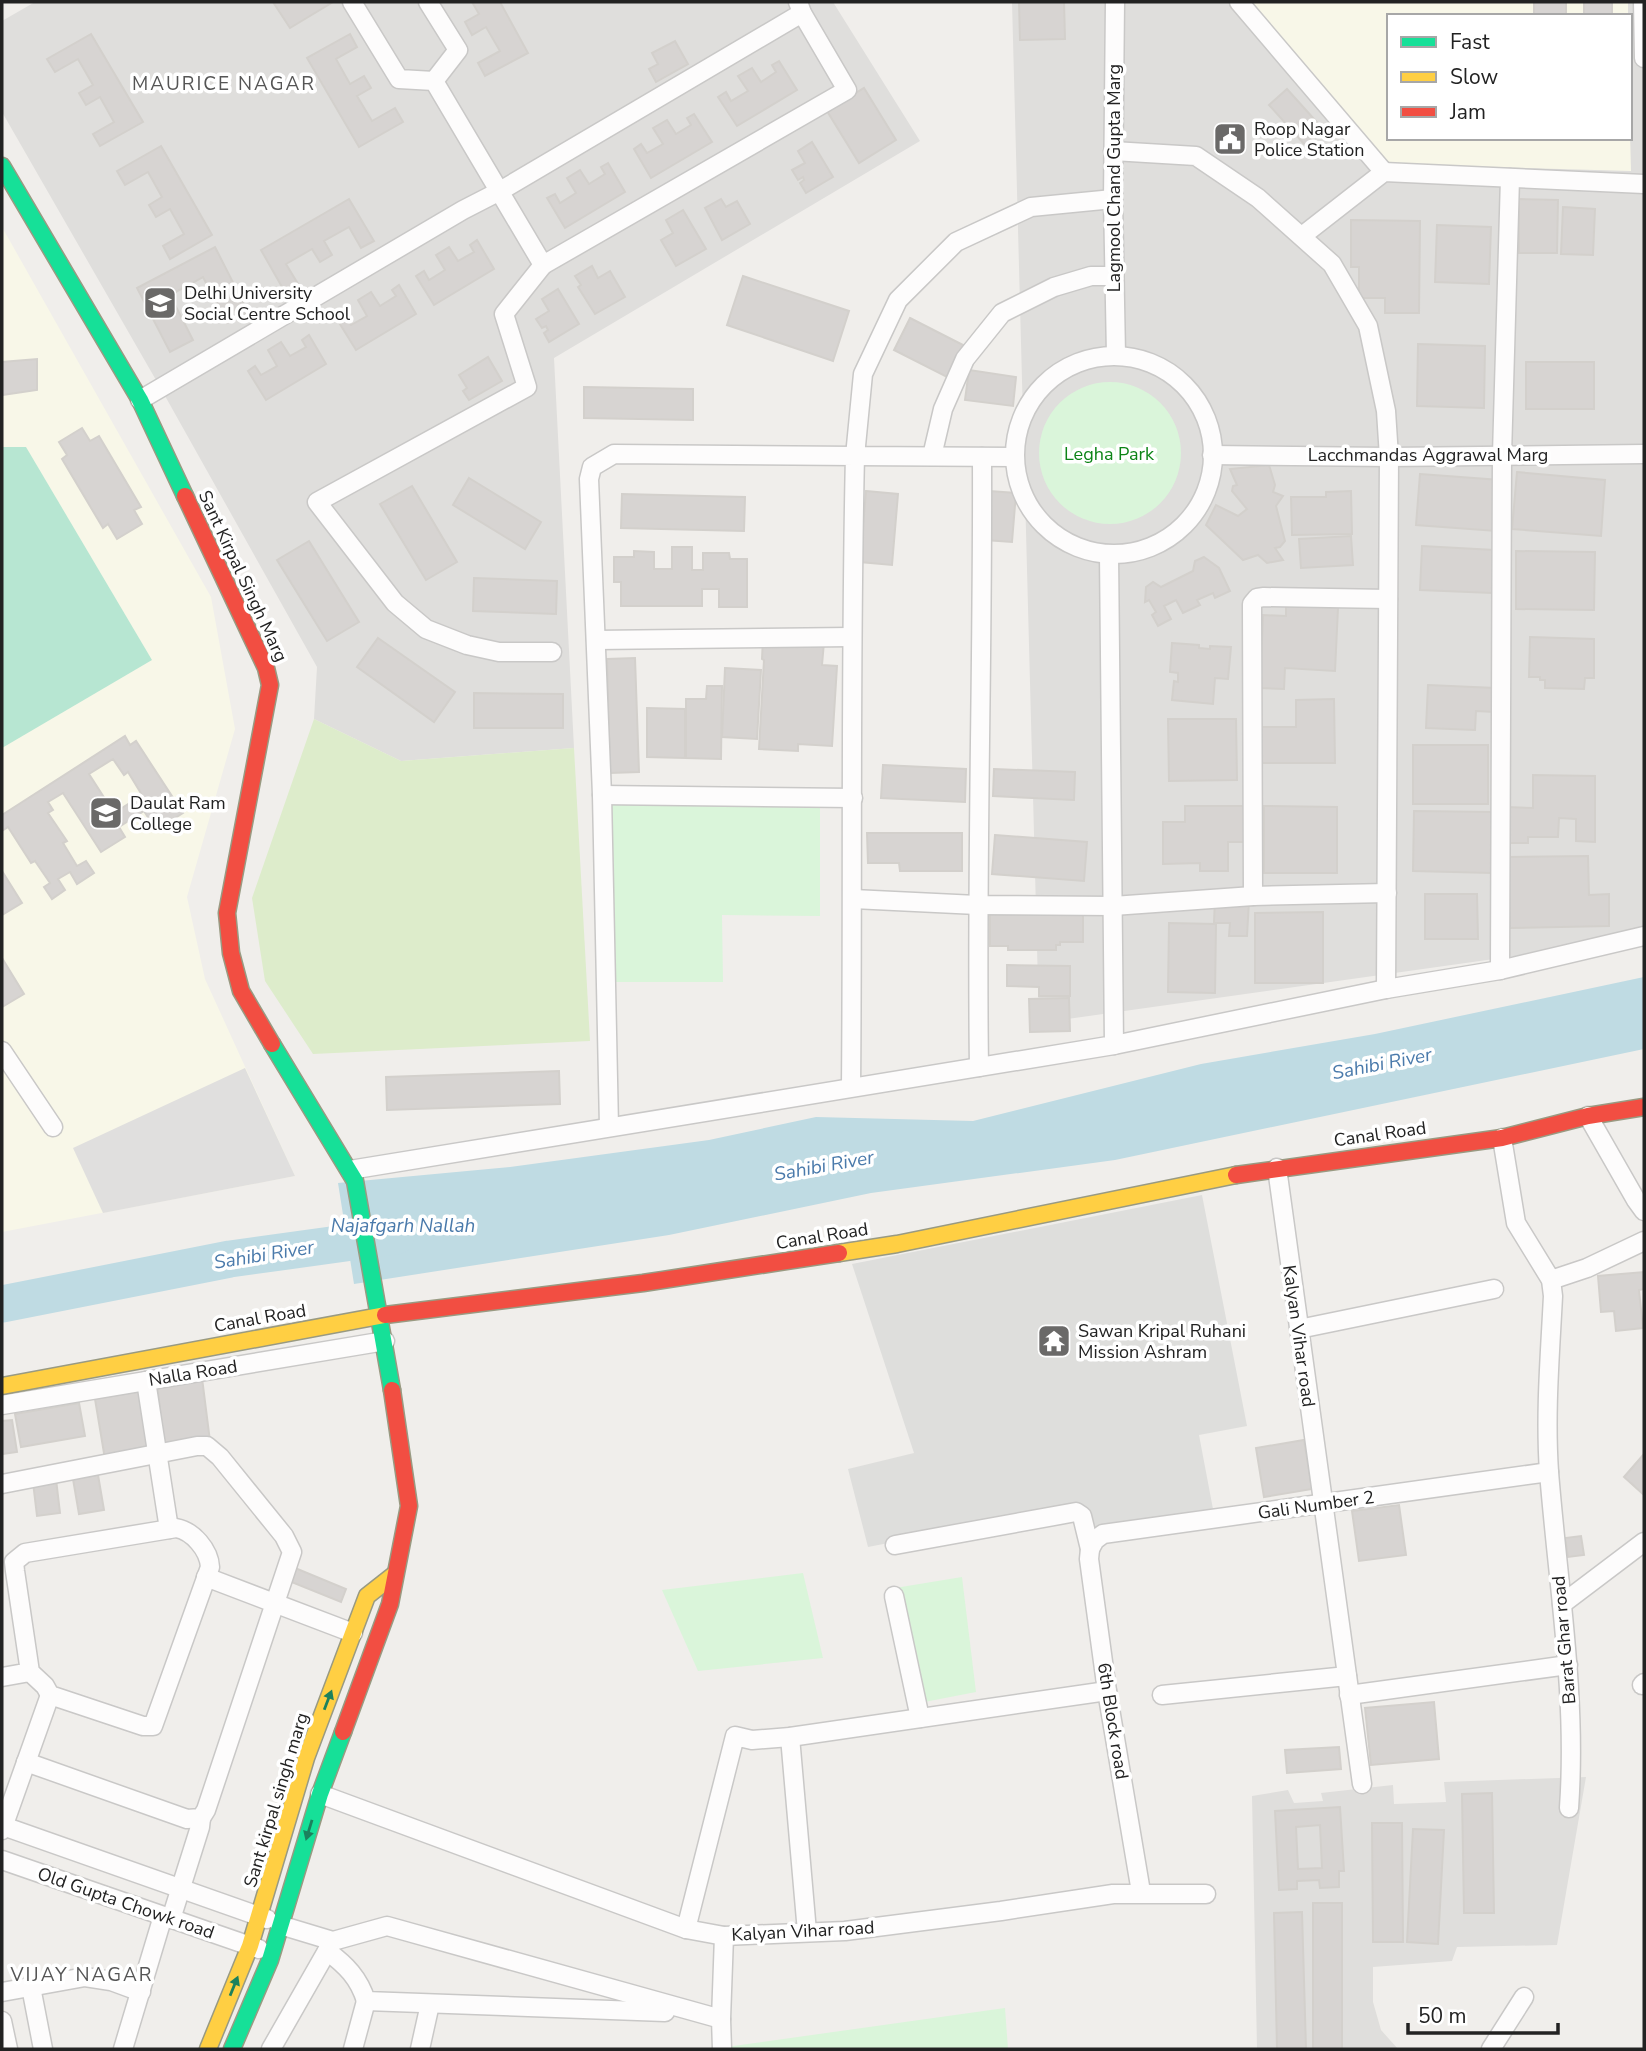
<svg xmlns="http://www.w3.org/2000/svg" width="1646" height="2051" viewBox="0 0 1646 2051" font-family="'Nunito Sans',sans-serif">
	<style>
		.residential { fill: #dfdedc; fill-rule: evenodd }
		.education { fill: #f8f7e8 }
		.religious { fill: #dededc }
		.grass { fill: #ddeccb }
		.park { fill: #daf5da }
		.pitch { fill: #b7e6d2 }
		.parking { fill: #e0dfde }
		.water { fill: #bfdbe3 }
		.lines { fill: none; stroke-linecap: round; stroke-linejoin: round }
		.river { stroke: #bfdbe3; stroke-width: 37 }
		.building { fill: #d7d4d2; stroke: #d3d0cc; stroke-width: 2; fill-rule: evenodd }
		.street-casing { stroke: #c9c8c7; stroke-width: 21 }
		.fast-casing { stroke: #999a82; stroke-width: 19 }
		.slow-casing { stroke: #999a82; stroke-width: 19 }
		.jam-casing { stroke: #999a82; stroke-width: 19 }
		.street { stroke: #fdfcfc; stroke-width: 18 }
		.fast { stroke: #16e098; stroke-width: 16 }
		.slow { stroke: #ffcf43; stroke-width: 16 }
		.jam { stroke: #f24e42; stroke-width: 16 }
		.oneway { fill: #1c815d }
		.labels { text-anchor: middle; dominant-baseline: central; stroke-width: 7; stroke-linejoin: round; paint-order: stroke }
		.poi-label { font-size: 18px; fill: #222; stroke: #fff; text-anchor: start }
		.street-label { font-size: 18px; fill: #222; stroke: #fff }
		.park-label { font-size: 18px; fill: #0c8416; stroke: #fff }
		.neighbourhood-label { font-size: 19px; letter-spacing: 2px; fill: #555; stroke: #fff }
		.water-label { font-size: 19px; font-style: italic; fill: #4a7aab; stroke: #fff }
	</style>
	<rect width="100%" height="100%" fill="#f0eeeb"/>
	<g class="residential">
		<polygon points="35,2 833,2 920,141 554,358 574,748 401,761 314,719 317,667 160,387 2,112 2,21"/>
		<path d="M1012,2H1644V938L1039,1023ZM1389,16H1630V138H1389Z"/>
		<polygon points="1586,1777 1557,1945 1457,1947 1452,1961 1373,1967 1373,2002 1381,2030 1398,2049 1257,2049 1252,1796 1288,1790 1294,1803 1323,1801 1321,1793 1393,1785 1394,1804 1446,1802 1444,1782"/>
	</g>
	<g class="education">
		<polygon points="1249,2 1628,2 1628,16 1389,16 1389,138 1630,138 1630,132 1631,171 1388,164"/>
		<polygon points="2,227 211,597 235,729 187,897 205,979 295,1176 2,1232"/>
	</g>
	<polygon class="religious" points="1202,1195 1247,1426 1199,1435 1213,1509 1089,1532 1083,1505 868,1547 848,1469 914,1453 852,1264"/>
	<polygon class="grass" points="314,719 401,761 574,748 590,1041 313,1054 265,981 252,898"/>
	<g class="park">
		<circle cx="1110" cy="453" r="71"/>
		<polygon points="607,802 820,802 820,916 722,915 723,982 607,982"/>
		<polygon points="803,1573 823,1658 698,1671 662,1590"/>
		<polygon points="962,1577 976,1692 909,1705 895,1588"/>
		<polygon points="1005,2008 1008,2049 727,2049 726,2047"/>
	</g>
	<polygon class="pitch" points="2,447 26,447 152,660 2,748"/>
	<polygon class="parking" points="245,1068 295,1176 103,1213 73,1148"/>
	<polygon class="water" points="1644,977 1644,1049 1115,1160 871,1193 669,1235 354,1284 338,1183 510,1167 709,1140 816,1117 973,1121 1201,1064 1375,1034"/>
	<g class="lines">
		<polyline class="river" points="2,1304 230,1259 396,1236"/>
	</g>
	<g class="building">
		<polygon points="273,2 333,2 290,28"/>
		<polygon points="472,2 500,2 528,53 485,76 478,63 500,51 486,27 472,35 465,22 479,14"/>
		<polygon points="1019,2 1064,2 1065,39 1020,40"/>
		<rect x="1534" y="2" width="32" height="14"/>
		<rect x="1584" y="2" width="28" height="14"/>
		<polygon points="91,34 143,122 100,146 93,134 114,122 100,97 86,105 79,93 93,85 78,59 55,72 47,59"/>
		<polygon points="350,34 357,47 336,59 350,84 364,76 371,88 357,96 372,121 395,108 403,122 359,147 307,58"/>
		<polygon points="675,41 688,64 656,82 649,69 658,64 652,53"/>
		<polygon points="779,61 797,90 737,126 718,97 726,92 731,101 748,91 738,76 752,68 761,82 776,72 772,65"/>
		<polygon points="864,88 896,140 859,163 827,111"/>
		<polygon points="1287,89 1323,129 1305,145 1269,105"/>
		<polygon points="694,114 712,142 651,178 634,149 641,144 647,153 663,144 653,128 667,120 676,134 691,125 687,118"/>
		<polygon points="812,142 833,177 806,193 800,183 804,180 803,177 798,180 792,170 805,163 798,151"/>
		<polygon points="161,146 212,235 170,259 163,246 184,234 170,209 156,217 149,205 162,197 148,172 125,185 117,171"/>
		<polygon points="608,163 625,192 565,228 547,198 555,194 560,203 576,193 567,178 580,170 589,184 605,174 601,167"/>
		<polygon points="349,199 374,241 361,248 349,227 324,241 332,255 320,262 312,249 286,264 300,287 286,294 261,250"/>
		<polygon points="721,199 726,207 737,201 750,224 722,240 705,208"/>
		<polygon points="1519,199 1558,200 1557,253 1519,253"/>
		<polygon points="1563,207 1595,209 1593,255 1561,254"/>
		<polygon points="683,210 706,249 676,266 661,240 673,233 666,220"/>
		<polygon points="1351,220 1420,221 1419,313 1385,313 1385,298 1359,298 1359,267 1351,267"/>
		<polygon points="1437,225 1491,227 1489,284 1435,282"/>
		<polygon points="477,240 494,269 434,305 416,276 424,271 429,280 445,270 436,255 449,247 458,261 474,252 470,245"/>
		<polygon points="215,247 248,312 227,323 203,277 170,295 193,340 170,352 137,288"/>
		<polygon points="592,266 598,278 610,271 625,297 595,314 578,287 581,285 575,276"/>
		<polygon points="743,276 849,311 833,361 727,325"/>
		<polygon points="399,285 416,314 356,350 338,321 345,316 351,325 367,316 358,300 371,292 380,306 396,296 392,290"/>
		<polygon points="558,289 579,324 549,342 544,333 548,330 546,326 542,328 536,319 549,311 542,299"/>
		<polygon points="910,318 963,345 947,377 894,350"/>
		<polygon points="309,335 326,364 266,400 248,371 255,366 261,375 277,366 268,350 281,342 290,356 306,347 302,340"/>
		<polygon points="1418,344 1485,346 1484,408 1417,406"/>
		<polygon points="488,357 502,381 469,400 463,391 467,388 459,375"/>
		<polygon points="37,359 37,390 2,395 2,362"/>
		<rect x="1526" y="362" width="68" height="47"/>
		<polygon points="969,370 1016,377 1013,406 965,400"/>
		<polygon points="584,387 693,389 693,420 584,418"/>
		<polygon points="82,428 90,441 99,436 141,507 134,510 142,524 117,539 108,524 103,528 62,459 67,455 59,442"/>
		<polygon points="1269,465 1275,485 1273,492 1283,496 1276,506 1285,541 1280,547 1275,548 1283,560 1267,563 1258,555 1243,560 1206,525 1216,505 1238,516 1247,509 1232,491 1233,486 1237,485 1230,469"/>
		<polygon points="1517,472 1605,480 1601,536 1512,529"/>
		<polygon points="1420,474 1500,480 1496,531 1416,525"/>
		<polygon points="469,478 541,522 525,549 453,505"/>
		<polygon points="412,486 457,562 426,580 380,504"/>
		<polygon points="866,491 898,494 892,565 860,562"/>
		<polygon points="989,491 1016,493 1012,542 985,540"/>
		<polygon points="1351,491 1352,534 1292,535 1291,497 1326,497 1326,492"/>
		<polygon points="622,494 745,497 744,531 621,528"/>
		<polygon points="1351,536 1353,565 1301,568 1299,539"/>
		<polygon points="309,541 359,622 327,641 277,560"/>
		<polygon points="1422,546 1494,550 1492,593 1420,590"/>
		<polygon points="672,547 692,547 692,570 703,570 703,553 729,553 730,559 747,559 747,607 719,607 719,589 702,589 702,606 621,606 621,582 614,582 614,557 634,557 634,551 654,552 654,569 672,569"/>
		<polygon points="1516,551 1595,552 1594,610 1516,609"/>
		<polygon points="1204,557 1219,568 1230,591 1215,598 1213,593 1197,600 1200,605 1183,613 1176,600 1164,606 1171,619 1158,626 1152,615 1156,612 1149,600 1145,602 1146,587 1153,582 1161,587 1193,571 1195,561"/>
		<polygon points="474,578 557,581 556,614 473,611"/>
		<polygon points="1286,605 1338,608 1335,671 1285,668 1284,689 1260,688 1263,615 1286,616"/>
		<polygon points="1530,637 1594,639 1594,678 1585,678 1584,689 1545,688 1545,680 1540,680 1540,677 1529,677"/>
		<polygon points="378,638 455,692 434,722 357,667"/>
		<polygon points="763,638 824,642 822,665 837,666 832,746 798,744 798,751 759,749 764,660 762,659"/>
		<polygon points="1172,643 1199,645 1199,648 1210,649 1210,646 1231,647 1228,679 1215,678 1213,704 1172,700 1174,681 1178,682 1178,673 1170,672"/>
		<polygon points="635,658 639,772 610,773 607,659"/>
		<polygon points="725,668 761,670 757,739 722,737"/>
		<polygon points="1428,685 1495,688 1494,712 1476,711 1475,730 1426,728"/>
		<polygon points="707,686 722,686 721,759 686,758 686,699 706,699"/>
		<polygon points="474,693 563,694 563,728 474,728"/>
		<polygon points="1334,699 1335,763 1258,763 1258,727 1296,727 1296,700"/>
		<polygon points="647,708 685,709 685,758 647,757"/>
		<polygon points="1168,719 1236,719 1237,780 1169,781"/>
		<path d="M125,736L130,745L136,741L183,813L156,830L144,811L119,827L125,837L101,852L63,793L48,802L53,810L48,813L67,841L63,843L77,866L86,861L94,873L77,884L70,872L58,879L65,890L52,899L44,887L50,883L35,861L31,863L8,827L2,831V815ZM113,759L124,775L128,772L142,795L108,817L99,803L105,799L89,774Z"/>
		<rect x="1413" y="745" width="75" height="59"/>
		<polygon points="883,765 966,769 965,802 881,798"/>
		<polygon points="994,769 1075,772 1074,800 993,796"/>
		<polygon points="1533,775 1595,776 1595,842 1576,841 1576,819 1559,818 1558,837 1528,837 1528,843 1506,843 1507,807 1533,808"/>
		<polygon points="1185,806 1246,806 1246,842 1228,842 1228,871 1200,871 1200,863 1163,864 1163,822 1185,822"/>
		<polygon points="1264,806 1337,807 1337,873 1264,873"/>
		<polygon points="1414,811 1492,812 1492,873 1413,871"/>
		<polygon points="867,833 962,833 962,871 900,871 899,863 868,863"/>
		<polygon points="995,835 1087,842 1084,881 992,874"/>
		<polygon points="1588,856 1589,895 1609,894 1609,926 1510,928 1508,857"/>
		<polygon points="2,871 22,903 2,915"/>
		<polygon points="1425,894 1477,894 1478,939 1425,939"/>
		<polygon points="1215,899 1249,901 1247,936 1229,936 1230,923 1214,923"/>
		<polygon points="1323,912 1323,983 1255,983 1255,913"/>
		<polygon points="990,914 1083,915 1083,942 1060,942 1060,945 1056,945 1056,950 1008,950 1008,946 990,946"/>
		<polygon points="1169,923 1216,924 1215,993 1168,992"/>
		<polygon points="2,958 24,994 2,1007"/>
		<polygon points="1007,965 1070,966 1070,996 1039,996 1039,987 1007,986"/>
		<polygon points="1069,998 1070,1031 1030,1032 1029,999"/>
		<polygon points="559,1071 560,1104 387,1110 386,1077"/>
		<polygon points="1644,1272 1644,1289 1639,1290 1643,1328 1616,1331 1614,1311 1601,1312 1598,1276"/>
		<polygon points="202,1378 210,1441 164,1446 157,1383"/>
		<polygon points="143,1391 153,1452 105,1459 95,1399"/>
		<polygon points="79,1403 85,1436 21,1447 15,1414"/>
		<polygon points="12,1420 17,1452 2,1454 2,1421"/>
		<polygon points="1304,1440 1312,1489 1264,1497 1256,1448"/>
		<polygon points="1644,1454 1644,1495 1624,1477"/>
		<polygon points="98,1475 104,1510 79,1514 73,1479"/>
		<polygon points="56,1479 60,1513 37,1516 33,1482"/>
		<polygon points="1399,1505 1406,1555 1359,1561 1352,1511"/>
		<polygon points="1581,1536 1584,1555 1568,1557 1565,1538"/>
		<polygon points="295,1568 346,1589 341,1602 289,1581"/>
		<polygon points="1434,1702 1439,1759 1371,1765 1365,1708"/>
		<polygon points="1339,1747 1341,1769 1287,1773 1285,1750"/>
		<polygon points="1492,1793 1494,1913 1464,1913 1462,1794"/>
		<path d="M1340,1807L1344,1871H1339V1887L1320,1888L1319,1880L1297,1881V1889L1279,1890L1275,1811ZM1320,1825L1322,1868L1298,1869L1296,1827Z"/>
		<polygon points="1372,1823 1402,1823 1403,1942 1373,1942"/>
		<polygon points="1413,1829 1444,1830 1438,1944 1407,1942"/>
		<rect x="1313" y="1903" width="29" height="146"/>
		<polygon points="1302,1912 1306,2049 1277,2049 1274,1913"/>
	</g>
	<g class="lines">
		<defs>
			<g id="street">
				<polyline points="352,2 399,79 434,81 543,265 847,90 802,13 798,2"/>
				<polyline points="428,2 458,50 434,81"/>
				<polyline points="1115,2 1113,199 1116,355"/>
				<polyline points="1239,2 1384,172"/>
				<polyline points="1643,2 1644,58"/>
				<polyline points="1113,151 1196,156 1258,198 1332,264 1368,326 1386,411 1389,457 1386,989 1500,970 1644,936"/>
				<polyline points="1302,236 1384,172 1644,184"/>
				<polyline points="543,265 504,314 527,387 317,502 395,603 426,629 467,645 499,652 552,652"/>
				<circle cx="1114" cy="455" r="99"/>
				<polyline points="140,400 463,210 500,191 802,13"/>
				<polyline points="1212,455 1389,457 1644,454"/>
				<polyline points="932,456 943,409 965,359 1002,313 1054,287 1091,276 1114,276"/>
				<polyline points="1014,457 855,456 863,374 898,300 956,242 1031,207 1113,199"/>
				<polyline points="596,640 851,637"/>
				<polyline points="602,795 853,798"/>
				<polyline points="1253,896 1252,604 1257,598 1264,597 1388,599"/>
				<polyline points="853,899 977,905 1113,906 1253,896 1387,893"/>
				<polyline points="1500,970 1502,455 1510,178"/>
				<polyline points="1114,1045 1386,989"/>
				<polyline points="2,1051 53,1127"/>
				<path d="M979,1067C976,863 983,660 982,457"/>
				<polyline points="1588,1116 1636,1200 1644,1211"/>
				<path d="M609,1127L602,795L589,479L592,467L614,454L855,456C850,666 853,877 851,1087"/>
				<path d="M1502,1138L1516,1223L1551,1280L1553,1296C1550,1355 1545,1413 1549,1472C1558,1585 1577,1696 1569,1808"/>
				<polyline points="1277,1168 1362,1784"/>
				<polyline points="350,1170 1114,1045 1109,555"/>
				<polyline points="1551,1280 1587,1268 1644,1241"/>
				<polyline points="1299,1329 1494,1289"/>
				<polyline points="146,1381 169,1529"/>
				<polyline points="2,1405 385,1341"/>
				<polyline points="2,1484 197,1446 207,1446 220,1457 284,1536 292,1552 206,1810 201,1818 187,1819 26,1762"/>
				<polyline points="895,1545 1076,1512 1082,1516 1090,1549 1089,1559 1107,1691 1141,1892"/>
				<polyline points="1090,1549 1095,1540 1103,1534 1549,1472"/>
				<polyline points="206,1577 353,1633"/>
				<polyline points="894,1596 920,1718"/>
				<polyline points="1562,1604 1644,1542"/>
				<path d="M2,1677L30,1672L45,1686L50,1695L143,1726H153L210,1567C209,1550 193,1531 176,1528L25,1553L14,1562L15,1571L30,1672"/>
				<polyline points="1642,1685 1644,1683"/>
				<polyline points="1162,1695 1347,1676"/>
				<polyline points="1349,1695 1568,1665"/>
				<polyline points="790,1737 807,1932"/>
				<polyline points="320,1794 686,1929 724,1936 845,1931 1001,1911 1113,1894 1206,1894"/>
				<polyline points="3,1826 267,1919"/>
				<polyline points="2,1830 50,1695"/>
				<polyline points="2,1860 259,1949"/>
				<polyline points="171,1919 200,1827 201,1818"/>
				<polyline points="280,1925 333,1941 387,1926 721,2019 722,2049"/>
				<polyline points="686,1929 735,1736 752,1740 790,1737 1107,1691"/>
				<path d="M327,1951C346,1965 359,1978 366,2001L665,2012"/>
				<polyline points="31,1987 43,2049"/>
				<polyline points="2,1992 85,1977 111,1981 141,1992"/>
				<polyline points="721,2019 724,1936"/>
				<polyline points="2,2021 8,2049"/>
				<polyline points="123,2049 163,1916"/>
				<polyline points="271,2049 331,1944"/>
				<polyline points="353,2049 366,2001"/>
				<polyline points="420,2049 430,2004"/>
				<polyline points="1491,2049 1524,1997"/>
			</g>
			<g id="fast">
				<polyline points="2,166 140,400 185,496"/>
				<polyline points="272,1044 355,1181 392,1390"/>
				<polyline points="232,2049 270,1960 320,1794 343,1732"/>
			</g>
			<g id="slow">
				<polyline points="839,1253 897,1244 1236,1175"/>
				<polyline points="2,1386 385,1315"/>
				<polyline points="208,2049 250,1946 306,1758 367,1596 395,1574"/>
			</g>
			<g id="jam">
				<polyline points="185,496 266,668 270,685 227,913 231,953 241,991 272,1044"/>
				<polyline points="1236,1175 1502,1138 1588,1116 1644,1107"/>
				<polyline points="385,1315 643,1283 839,1253"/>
				<polyline points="343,1732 390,1604 409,1506 392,1390"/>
			</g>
		</defs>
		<use href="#street" class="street-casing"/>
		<use href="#fast" class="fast-casing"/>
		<use href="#slow" class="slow-casing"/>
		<use href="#jam" class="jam-casing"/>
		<use href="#street" class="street"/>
		<use href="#fast" class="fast"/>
		<use href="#slow" class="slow"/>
		<use href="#jam" class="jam"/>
	</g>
	<defs><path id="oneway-solid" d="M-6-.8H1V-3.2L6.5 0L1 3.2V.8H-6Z" transform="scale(1.75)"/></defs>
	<g class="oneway">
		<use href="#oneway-solid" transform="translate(328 1700) rotate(-69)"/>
		<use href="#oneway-solid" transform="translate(309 1830) rotate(107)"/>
		<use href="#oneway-solid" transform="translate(234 1986) rotate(-68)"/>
	</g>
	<defs>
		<symbol id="civic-square" viewBox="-11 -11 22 22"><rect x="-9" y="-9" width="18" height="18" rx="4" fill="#6a6968" stroke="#fff"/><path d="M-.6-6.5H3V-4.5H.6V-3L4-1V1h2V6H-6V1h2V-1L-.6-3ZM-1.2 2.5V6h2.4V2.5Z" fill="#fff"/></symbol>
		<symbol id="school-square" viewBox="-11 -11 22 22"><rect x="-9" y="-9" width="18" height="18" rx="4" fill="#6a6968" stroke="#fff"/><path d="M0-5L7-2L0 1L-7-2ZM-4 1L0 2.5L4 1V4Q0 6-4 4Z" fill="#fff"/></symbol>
		<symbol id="university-square" viewBox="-11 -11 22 22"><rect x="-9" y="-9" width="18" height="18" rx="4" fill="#6a6968" stroke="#fff"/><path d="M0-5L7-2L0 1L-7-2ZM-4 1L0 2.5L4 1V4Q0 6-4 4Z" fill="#fff"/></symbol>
		<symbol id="temple-square" viewBox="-11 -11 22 22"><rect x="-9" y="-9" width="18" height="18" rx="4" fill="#6a6968" stroke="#fff"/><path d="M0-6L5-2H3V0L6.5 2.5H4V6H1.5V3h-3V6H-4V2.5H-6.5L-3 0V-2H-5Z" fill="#fff"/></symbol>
	</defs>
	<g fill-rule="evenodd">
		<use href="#civic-square" x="1211" y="120" width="38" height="38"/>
		<use href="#school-square" x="141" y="284" width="38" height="38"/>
		<use href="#university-square" x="87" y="794" width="38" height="38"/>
		<use href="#temple-square" x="1035" y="1322" width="38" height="38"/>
	</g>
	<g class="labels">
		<g class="poi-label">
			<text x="1254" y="129">Roop Nagar<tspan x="1254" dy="21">Police Station</tspan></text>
			<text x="184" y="293">Delhi University<tspan x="184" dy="21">Social Centre School</tspan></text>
			<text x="130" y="803">Daulat Ram<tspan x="130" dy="21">College</tspan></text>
			<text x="1078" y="1331">Sawan Kripal Ruhani<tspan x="1078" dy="21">Mission Ashram</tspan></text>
		</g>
		<g class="street-label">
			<text transform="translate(1114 178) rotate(-90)">Lagmool Chand Gupta Marg</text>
			<text x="1428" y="455">Lacchmandas Aggrawal Marg</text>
			<text transform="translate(243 576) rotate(65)">Sant Kirpal Singh Marg</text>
			<text transform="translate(1380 1134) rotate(-8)">Canal Road</text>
			<text transform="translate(822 1236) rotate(-9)">Canal Road</text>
			<text transform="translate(260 1318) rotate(-10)">Canal Road</text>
			<text transform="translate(1299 1336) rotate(82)">Kalyan Vihar road</text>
			<text transform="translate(193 1373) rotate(-9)">Nalla Road</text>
			<text transform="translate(1316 1505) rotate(-8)">Gali Number 2</text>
			<text transform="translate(1564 1640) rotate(-95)">Barat Ghar road</text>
			<text transform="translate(1113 1721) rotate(81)">6th Block road</text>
			<text transform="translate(276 1800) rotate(-73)">Sant kirpal singh marg</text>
			<text transform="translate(126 1903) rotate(19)">Old Gupta Chowk road</text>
			<text transform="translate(803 1931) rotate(-3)">Kalyan Vihar road</text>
		</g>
		<g class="park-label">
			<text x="1109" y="454">Legha Park</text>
		</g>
		<g class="neighbourhood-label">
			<text x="224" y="84">MAURICE NAGAR</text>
			<text x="82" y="1975">VIJAY NAGAR</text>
		</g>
		<g class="water-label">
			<text transform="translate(1382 1064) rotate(-11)">Sahibi River</text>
			<text transform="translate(824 1166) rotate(-10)">Sahibi River</text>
			<text x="403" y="1226">Najafgarh Nallah</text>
			<text transform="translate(264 1255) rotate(-9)">Sahibi River</text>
		</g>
	</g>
	<rect width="1646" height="2051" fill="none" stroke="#222222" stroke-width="7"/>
	<rect x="1387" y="14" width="245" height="126" fill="#ffffff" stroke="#a7a7a7" stroke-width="2"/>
	<rect x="1401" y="37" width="35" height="10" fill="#16e098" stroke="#a7a7a7" stroke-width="2"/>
	<text x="1450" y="49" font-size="21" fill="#222222">Fast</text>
	<rect x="1401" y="72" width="35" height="10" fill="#ffcf43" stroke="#a7a7a7" stroke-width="2"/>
	<text x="1450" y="84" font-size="21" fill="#222222">Slow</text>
	<rect x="1401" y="107" width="35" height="10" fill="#f24e42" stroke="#a7a7a7" stroke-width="2"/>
	<text x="1450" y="119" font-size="21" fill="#222222">Jam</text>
	<path d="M1408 2023v10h150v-10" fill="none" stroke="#222222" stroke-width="3.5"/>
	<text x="1418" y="2023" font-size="21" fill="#222222" stroke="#ffffff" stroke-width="5" paint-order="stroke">50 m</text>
</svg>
